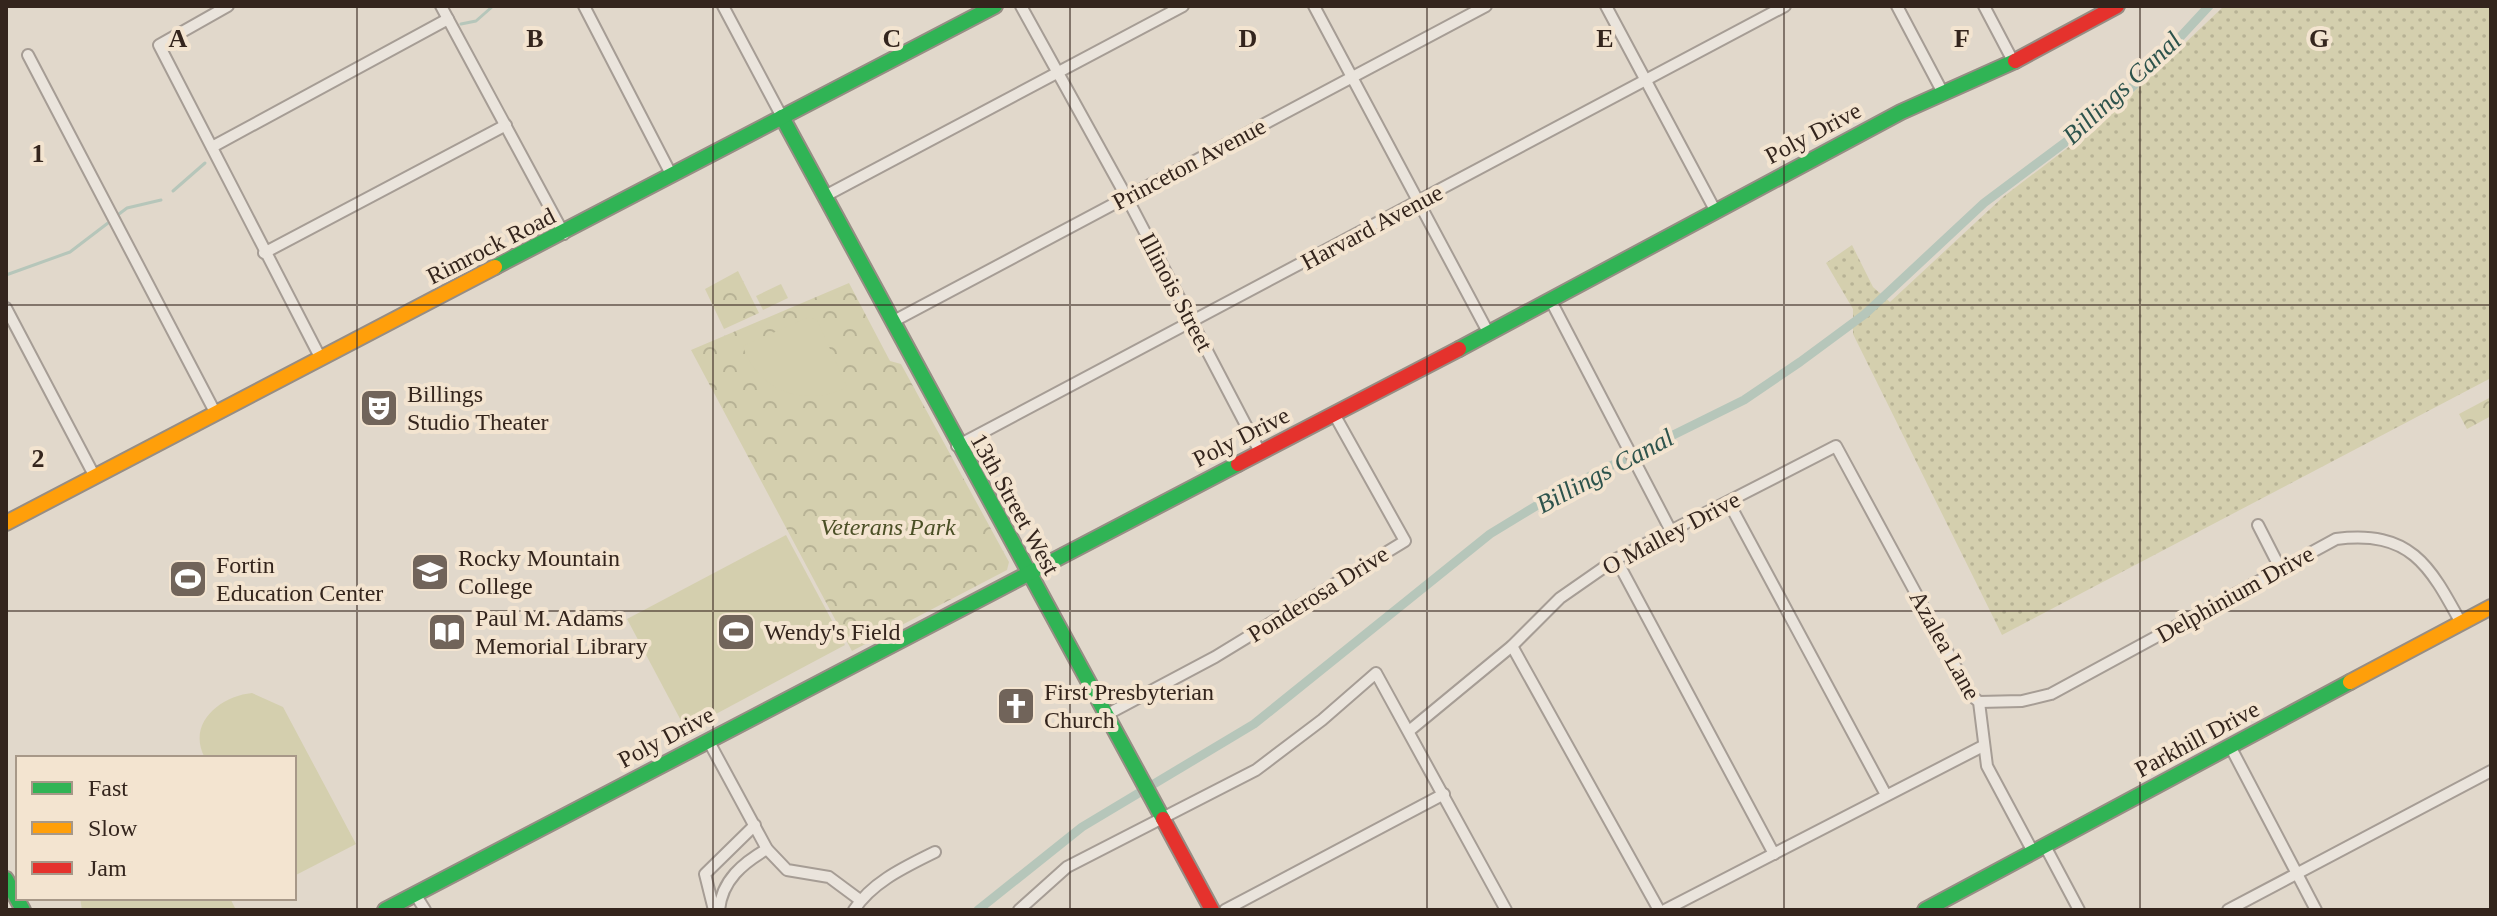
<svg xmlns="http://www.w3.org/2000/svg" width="2497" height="916" viewBox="0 0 2497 916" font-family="'Times New Roman',serif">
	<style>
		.grass { fill: url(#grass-dots) }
		.forest { fill: url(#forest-crowns) }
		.garden { fill: #d4cfae }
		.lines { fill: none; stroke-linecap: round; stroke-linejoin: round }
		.stream { stroke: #b6c6ba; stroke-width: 3 }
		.canal { stroke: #b6c6ba; stroke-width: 9 }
		.street-casing { stroke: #a69d95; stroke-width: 14 }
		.fast-casing { stroke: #968d84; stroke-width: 18 }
		.slow-casing { stroke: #968d84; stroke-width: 18 }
		.jam-casing { stroke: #968d84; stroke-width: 18 }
		.street { stroke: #eae4dc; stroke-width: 10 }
		.fast { stroke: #30b455; stroke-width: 14 }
		.slow { stroke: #ff9f0a; stroke-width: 14 }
		.jam { stroke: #e5322d; stroke-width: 14 }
		.grid { fill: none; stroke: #34251d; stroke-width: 2; stroke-opacity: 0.55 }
		.labels { text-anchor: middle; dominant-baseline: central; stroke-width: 8; stroke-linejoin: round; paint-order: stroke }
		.street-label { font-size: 24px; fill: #34251d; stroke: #f3e4d0 }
		.poi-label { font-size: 24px; fill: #34251d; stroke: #f3e4d0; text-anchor: start }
		.park-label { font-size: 24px; font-style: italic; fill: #4a4f25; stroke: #f3e4d0 }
		.water-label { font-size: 26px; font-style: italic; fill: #2d534c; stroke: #f3e4d0 }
		.grid-label { font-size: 26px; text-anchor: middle; font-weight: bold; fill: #34251d; stroke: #f3e4d0; stroke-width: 8; stroke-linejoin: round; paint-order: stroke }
	</style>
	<defs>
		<pattern id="grass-dots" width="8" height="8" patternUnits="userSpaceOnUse" patternTransform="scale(2)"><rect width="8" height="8" fill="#d4cfae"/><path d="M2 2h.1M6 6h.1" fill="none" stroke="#b7b295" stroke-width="1.8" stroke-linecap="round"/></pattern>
		<pattern id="forest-crowns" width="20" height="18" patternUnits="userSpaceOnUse" patternTransform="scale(2)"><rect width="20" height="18" fill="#d4cfae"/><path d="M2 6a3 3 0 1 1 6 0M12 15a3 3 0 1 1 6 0" fill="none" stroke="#b7b295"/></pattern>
	</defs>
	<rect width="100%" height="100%" fill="#e1d8cb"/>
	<polygon class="grass" points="2224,6 2491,6 2491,378 2002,635 1853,334 1853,309 1826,263 1852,245 1873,287 1890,302 2003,197 2104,120"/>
	<g class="forest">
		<polygon points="738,271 759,313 724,329 705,289"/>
		<polygon points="849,283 890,361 901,364 1009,562 1007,570 852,651 691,350"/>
		<polygon points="2491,397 2491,416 2467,429 2459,414"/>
	</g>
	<g class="garden">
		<polygon points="781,284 788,298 763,310 756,296"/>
		<path d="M809,317L817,320L847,387C807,408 757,392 743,346Z"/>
		<polygon points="786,535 845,645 686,730 627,619"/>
		<path d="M252,693L283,707L356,844L294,876V758H205C186,723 221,696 252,693Z"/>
		<polygon points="80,898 230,898 236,910 82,910"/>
	</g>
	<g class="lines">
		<g class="stream">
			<polyline points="461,24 476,21 493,6"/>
			<polyline points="173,191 205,163"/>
			<polyline points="119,214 127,208 161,200"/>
			<polyline points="6,275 70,252 108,223"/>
		</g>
		<polyline class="canal" points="978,910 1082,827 1254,724 1490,534 1564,489 1744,400 1800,362 1865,314 1984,203 2102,115 2145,75 2209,6"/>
		<defs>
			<g id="street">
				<polyline points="228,6 159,45 320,357"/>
				<polyline points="441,6 564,234"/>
				<polyline points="584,6 672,176"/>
				<polyline points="723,6 782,117"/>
				<polyline points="1021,6 1126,196 1260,452"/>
				<polyline points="1314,6 1488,332"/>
				<polyline points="1606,6 1715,210"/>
				<polyline points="1897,6 1943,93"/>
				<polyline points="1984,6 2014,63"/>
				<polyline points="28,55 216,414"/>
				<polyline points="212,147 448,19"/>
				<polyline points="825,196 1183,6"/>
				<polyline points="264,253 506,125"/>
				<polyline points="1551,301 1671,531"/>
				<polyline points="6,308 95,477"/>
				<polyline points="892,322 1486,6"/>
				<polyline points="957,446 1785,6"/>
				<polyline points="1729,503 1885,793"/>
				<polyline points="2258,525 2280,568"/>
				<polyline points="1616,559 1774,854"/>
				<polyline points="1512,646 1659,910"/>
				<path d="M1979,702L2022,701L2051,694L2336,539C2410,530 2429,564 2461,623"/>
				<polyline points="1104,716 1215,657 1405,541 1334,414"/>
				<polyline points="1409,731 1512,646 1560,598 1616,559 1836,446 1971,695 1979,702 1987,766 2033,852"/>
				<polyline points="708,740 767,849 787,870 829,877 860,900"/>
				<polyline points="2230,746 2316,910"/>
				<polyline points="2045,846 2079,910"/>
				<polyline points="415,894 425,910"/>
				<polyline points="714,910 705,874 755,825"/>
				<path d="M719,910C722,880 743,863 767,849"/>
				<path d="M854,910C872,882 905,867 935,852"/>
				<polyline points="1019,910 1067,867 1256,770 1322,720 1376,673 1506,910"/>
				<polyline points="1225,910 1444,794"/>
				<polyline points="1665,910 1983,746"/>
				<polyline points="2228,910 2491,771"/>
			</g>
			<g id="fast">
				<polyline points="782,117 1163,819"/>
				<polyline points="495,267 995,6"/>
				<polyline points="1459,349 1901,112 2015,61"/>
				<polyline points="6,879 23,910"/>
				<polyline points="385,910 1238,464"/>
				<polyline points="1925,910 2350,682"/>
			</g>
			<g id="slow">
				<polyline points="6,523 495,267"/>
				<polyline points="2350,682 2491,607"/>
			</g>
			<g id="jam">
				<polyline points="2015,61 2117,6"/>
				<polyline points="1238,464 1459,349"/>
				<polyline points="1163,819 1212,910"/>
			</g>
		</defs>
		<use href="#street" class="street-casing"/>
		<use href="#fast" class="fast-casing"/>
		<use href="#slow" class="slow-casing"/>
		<use href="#jam" class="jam-casing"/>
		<use href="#street" class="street"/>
		<use href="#fast" class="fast"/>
		<use href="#slow" class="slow"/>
		<use href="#jam" class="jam"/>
	</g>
	<path class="grid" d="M357,6V910M713,6V910M1070,6V910M1427,6V910M1784,6V910M2140,6V910M6,305H2491M6,611H2491"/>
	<defs>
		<symbol id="theatre-square" viewBox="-11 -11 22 22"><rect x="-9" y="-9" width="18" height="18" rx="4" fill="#71645a" stroke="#f3e4d0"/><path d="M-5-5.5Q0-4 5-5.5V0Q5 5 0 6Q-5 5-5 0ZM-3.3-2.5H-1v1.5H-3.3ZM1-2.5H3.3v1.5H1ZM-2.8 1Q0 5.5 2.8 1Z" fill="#fff"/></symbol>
		<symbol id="university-square" viewBox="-11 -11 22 22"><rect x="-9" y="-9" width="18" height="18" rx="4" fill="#71645a" stroke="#f3e4d0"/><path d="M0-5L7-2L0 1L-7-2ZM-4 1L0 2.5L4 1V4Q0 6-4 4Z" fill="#fff"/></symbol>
		<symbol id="stadium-square" viewBox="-11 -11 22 22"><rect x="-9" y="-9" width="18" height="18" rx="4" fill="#71645a" stroke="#f3e4d0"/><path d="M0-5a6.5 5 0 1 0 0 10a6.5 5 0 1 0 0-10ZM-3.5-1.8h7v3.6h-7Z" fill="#fff"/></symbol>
		<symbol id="library-square" viewBox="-11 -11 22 22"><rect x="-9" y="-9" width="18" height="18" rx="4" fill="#71645a" stroke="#f3e4d0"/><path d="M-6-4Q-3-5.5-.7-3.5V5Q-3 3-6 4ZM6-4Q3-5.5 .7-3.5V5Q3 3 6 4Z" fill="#fff"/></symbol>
		<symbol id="church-square" viewBox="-11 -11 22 22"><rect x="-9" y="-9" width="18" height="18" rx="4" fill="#71645a" stroke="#f3e4d0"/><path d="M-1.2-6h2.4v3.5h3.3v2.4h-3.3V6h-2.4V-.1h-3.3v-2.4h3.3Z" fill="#fff"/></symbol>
	</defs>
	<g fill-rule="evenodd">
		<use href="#theatre-square" x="357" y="386" width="44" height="44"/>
		<use href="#university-square" x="408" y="550" width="44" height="44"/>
		<use href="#stadium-square" x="166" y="557" width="44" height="44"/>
		<use href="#library-square" x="425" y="610" width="44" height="44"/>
		<use href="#stadium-square" x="714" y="610" width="44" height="44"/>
		<use href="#church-square" x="994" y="684" width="44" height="44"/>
	</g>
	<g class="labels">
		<g class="street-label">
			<text transform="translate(1813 133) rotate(-28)">Poly Drive</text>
			<text transform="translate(1189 164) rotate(-28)">Princeton Avenue</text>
			<text transform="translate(1372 227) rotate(-28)">Harvard Avenue</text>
			<text transform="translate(491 246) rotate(-27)">Rimrock Road</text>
			<text transform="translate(1176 292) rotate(62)">Illinois Street</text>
			<text transform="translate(1241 437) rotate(-27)">Poly Drive</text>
			<text transform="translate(1015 504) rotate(61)">13th Street West</text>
			<text transform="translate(1671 533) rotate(-28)">O Malley Drive</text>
			<text transform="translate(1318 594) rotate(-32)">Ponderosa Drive</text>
			<text transform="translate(2235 594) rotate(-29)">Delphinium Drive</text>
			<text transform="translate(1945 645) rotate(61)">Azalea Lane</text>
			<text transform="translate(666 737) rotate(-28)">Poly Drive</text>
			<text transform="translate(2197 739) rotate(-28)">Parkhill Drive</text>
		</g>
		<g class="poi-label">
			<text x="407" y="394">Billings<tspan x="407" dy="28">Studio Theater</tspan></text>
			<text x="458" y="558">Rocky Mountain<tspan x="458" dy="28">College</tspan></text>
			<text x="216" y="565">Fortin<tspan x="216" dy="28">Education Center</tspan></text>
			<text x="475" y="618">Paul M. Adams<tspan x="475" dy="28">Memorial Library</tspan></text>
			<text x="764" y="632">Wendy's Field</text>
			<text x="1044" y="692">First Presbyterian<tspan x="1044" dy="28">Church</tspan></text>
		</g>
		<g class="park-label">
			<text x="888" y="527">Veterans Park</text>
		</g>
		<g class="water-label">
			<text transform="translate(2122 88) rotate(-43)">Billings Canal</text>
			<text transform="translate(1605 471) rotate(-28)">Billings Canal</text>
		</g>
	</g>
	<g class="grid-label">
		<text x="178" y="47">A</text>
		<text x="535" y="47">B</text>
		<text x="892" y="47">C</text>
		<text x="1248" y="47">D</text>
		<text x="1605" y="47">E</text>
		<text x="1962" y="47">F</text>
		<text x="2319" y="47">G</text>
		<text x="38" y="162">1</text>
		<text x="38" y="467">2</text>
	</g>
	<rect width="2497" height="916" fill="none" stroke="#34251d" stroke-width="16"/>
	<rect x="16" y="756" width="280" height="144" fill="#f3e4d0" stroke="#a79888" stroke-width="2"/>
	<rect x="32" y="782" width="40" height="12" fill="#30b455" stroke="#a79888" stroke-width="2"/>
	<text x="88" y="796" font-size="24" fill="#34251d">Fast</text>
	<rect x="32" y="822" width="40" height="12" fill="#ff9f0a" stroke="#a79888" stroke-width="2"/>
	<text x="88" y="836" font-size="24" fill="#34251d">Slow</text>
	<rect x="32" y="862" width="40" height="12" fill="#e5322d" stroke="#a79888" stroke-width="2"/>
	<text x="88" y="876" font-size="24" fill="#34251d">Jam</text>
</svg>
